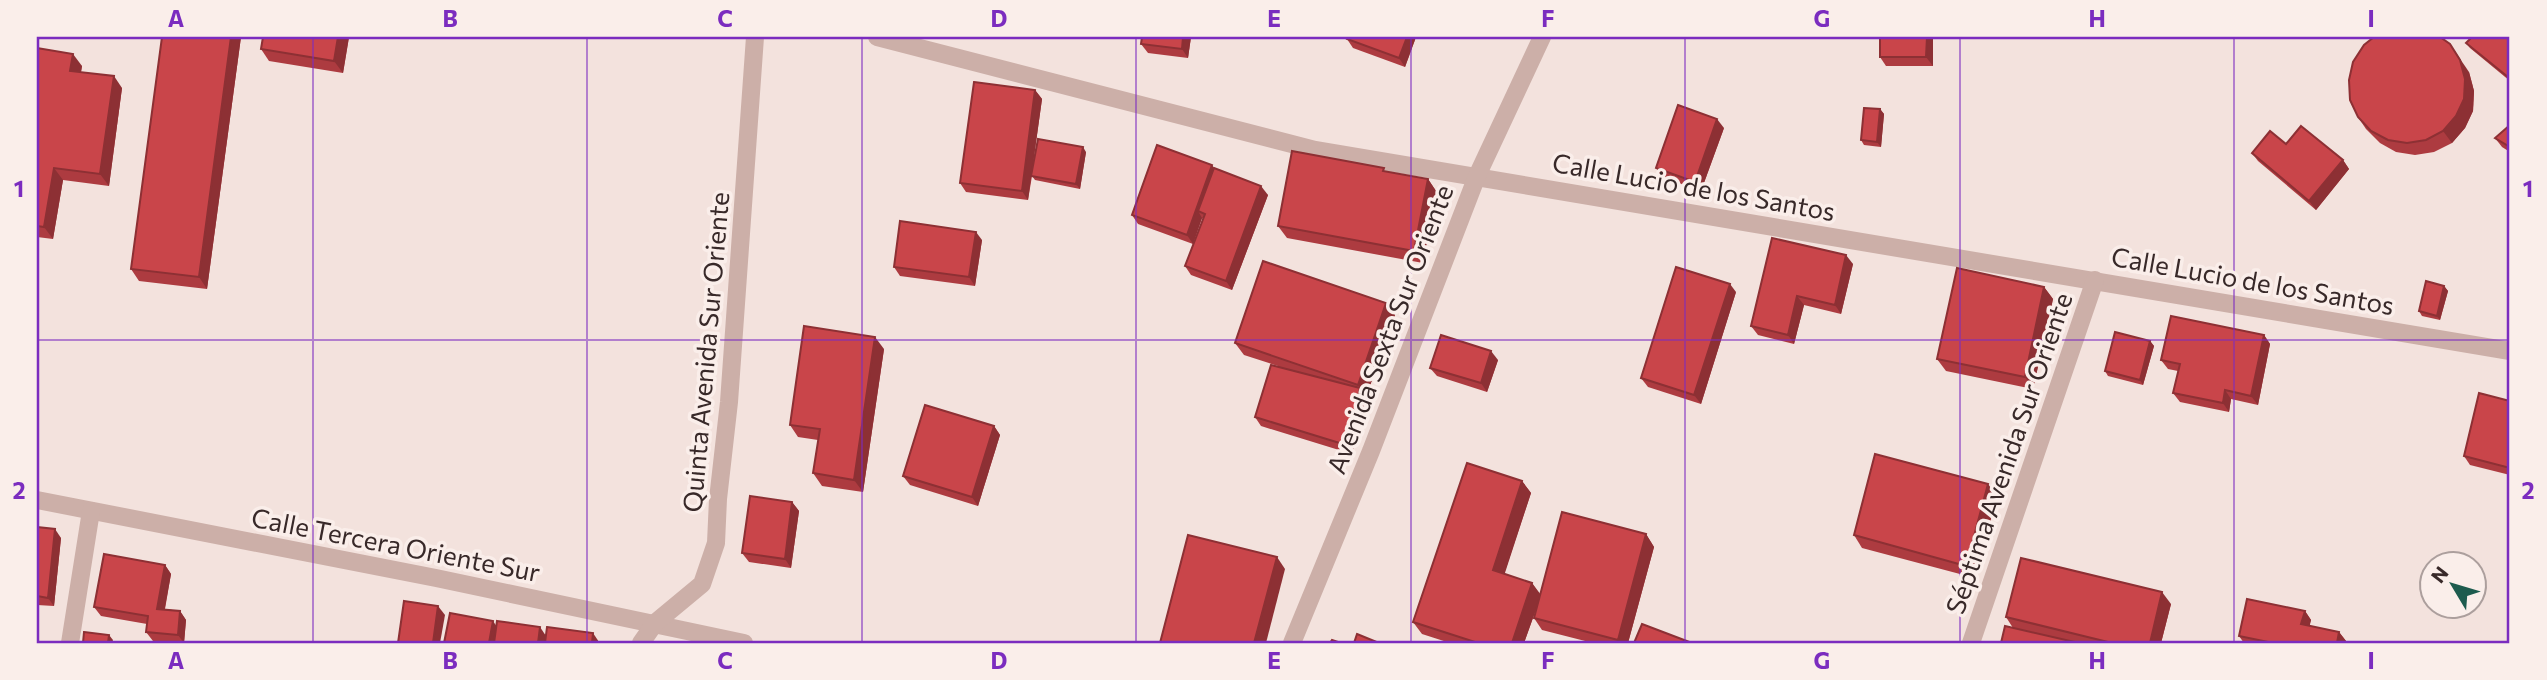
<svg xmlns="http://www.w3.org/2000/svg" width="2547" height="680" viewBox="0 0 2547 680" font-family="Commissioner,sans-serif">
	<style>
		.lines { fill: none; stroke-linecap: round; stroke-linejoin: round }
		.minor { stroke: #ccafa8; stroke-width: 18 }
		.wall { fill: #ad3b40 }
		.shaded-wall { fill: #8d3034 }
		.building { fill: #c9454a; stroke: #8d3034; stroke-width: 2 }
		.grid { fill: none; stroke: #7b2cbf; stroke-width: 2; stroke-opacity: 0.55 }
		.labels { text-anchor: middle; dominant-baseline: central; stroke-width: 7; stroke-linejoin: round; paint-order: stroke }
		.street-label { font-size: 26px; fill: #382929; stroke: #faeeea }
		.neatline { fill: none; stroke: #7b2cbf; stroke-width: 2.5 }
		.grid-label { font-size: 23px; text-anchor: middle; font-weight: bold; fill: #7b2cbf }
	</style>
	<rect width="100%" height="100%" fill="#f3e2dd"/>
	<g class="lines">
		<g class="minor">
			<polyline points="877,37 1315,150 2510,351"/>
			<polyline points="37,500 436,578 744,643"/>
			<polyline points="70,643 91,511"/>
			<polyline points="641,643 655,623 702,584 716,543 718,499 729,402 755,37"/>
			<polyline points="1292,643 1371,451 1477,176 1542,37"/>
			<polyline points="1971,643 2095,280"/>
		</g>
	</g>
	<g class="wall">
		<polygon points="157,37 241,37 207,289 139,281 131,269 162,38"/>
		<polygon points="349,37 343,73 269,61 261,49"/>
		<polygon points="1191,37 1188,58 1148,53 1141,44"/>
		<polygon points="1348,37 1416,37 1405,67 1353,48 1347,39"/>
		<polygon points="1880,37 1933,37 1933,66 1886,66 1880,57"/>
		<polygon points="2510,38 2510,81 2470,48 2466,43"/>
		<polygon points="37,48 82,66 81,72 122,88 109,186 63,180 53,239 37,237"/>
		<polygon points="2469,72 2474,91 2473,111 2465,128 2452,143 2434,152 2415,155 2396,152 2380,143 2366,129 2358,117"/>
		<polygon points="1035,90 1042,99 1032,171 1086,152 1080,189 1035,180 1032,176 1028,200 966,192 960,183"/>
		<polygon points="1880,109 1884,114 1881,147 1864,145 1861,140"/>
		<polygon points="2510,125 2510,152 2502,147 2495,138"/>
		<polygon points="1724,128 1701,191 1662,177 1656,168"/>
		<polygon points="2286,144 2343,160 2349,169 2316,210 2258,161 2252,153"/>
		<polygon points="1214,168 1268,195 1232,290 1191,275 1185,266 1203,219 1202,218 1193,244 1138,224 1132,215"/>
		<polygon points="1387,172 1428,179 1436,191 1423,263 1287,238 1278,226"/>
		<polygon points="1772,238 1853,264 1841,314 1804,305 1794,344 1758,335 1751,326"/>
		<polygon points="982,240 975,286 900,276 894,267"/>
		<polygon points="2444,286 2448,291 2440,320 2422,316 2419,311"/>
		<polygon points="2044,287 2053,299 2033,389 1946,371 1937,359"/>
		<polygon points="1736,292 1701,404 1648,387 1641,378"/>
		<polygon points="1395,315 1366,397 1352,454 1261,426 1255,417 1278,366 1244,355 1235,343"/>
		<polygon points="2264,335 2270,344 2258,405 2231,399 2229,412 2180,402 2173,393 2178,371 2168,369 2161,360"/>
		<polygon points="2150,341 2154,346 2143,385 2108,376 2105,371"/>
		<polygon points="884,349 863,492 822,486 813,473 818,440 798,437 790,425"/>
		<polygon points="1498,360 1487,392 1437,376 1430,368"/>
		<polygon points="2510,401 2510,475 2470,465 2464,456"/>
		<polygon points="994,426 1000,435 978,506 910,485 903,476"/>
		<polygon points="1522,481 1531,493 1504,574 1532,583 1540,595 1646,534 1654,547 1628,643 1593,643 1542,630 1534,618 1537,607 1524,643 1450,643 1422,634 1413,622"/>
		<polygon points="1997,496 1975,578 1862,548 1854,535"/>
		<polygon points="792,502 799,511 791,568 749,562 742,553"/>
		<polygon points="37,527 61,538 54,606 37,605"/>
		<polygon points="165,565 171,574 165,609 180,611 186,620 184,643 153,641 146,632 147,624 101,616 94,607"/>
		<polygon points="2171,604 2161,643 2001,643 2013,628 2006,617"/>
		<polygon points="2305,611 2311,620 2309,626 2339,632 2346,641 2345,643 2244,643 2239,636"/>
	</g>
	<g class="shaded-wall">
		<polygon points="231,37 241,37 207,289 199,277"/>
		<polygon points="338,37 349,37 343,73 334,61"/>
		<polygon points="1183,37 1191,37 1188,58 1182,49"/>
		<polygon points="1407,37 1416,37 1405,67 1399,58"/>
		<polygon points="1927,37 1933,37 1933,66 1926,57"/>
		<polygon points="2450,44 2469,72 2474,91 2473,111 2465,128 2452,143 2443,131"/>
		<polygon points="73,54 82,66 79,83 70,71"/>
		<polygon points="114,76 122,88 109,186 100,174"/>
		<polygon points="1035,90 1042,99 1028,200 1022,191"/>
		<polygon points="1880,109 1884,114 1881,147 1877,142"/>
		<polygon points="1717,119 1724,128 1701,191 1695,182"/>
		<polygon points="1083,147 1086,152 1080,189 1076,184"/>
		<polygon points="2343,160 2349,169 2316,210 2309,201"/>
		<polygon points="1212,165 1218,174 1198,211 1202,218 1193,244 1187,235"/>
		<polygon points="54,168 63,180 53,239 44,227"/>
		<polygon points="1428,179 1436,191 1423,263 1414,251"/>
		<polygon points="1261,186 1268,195 1232,290 1226,281"/>
		<polygon points="976,232 982,240 975,286 969,277"/>
		<polygon points="1846,255 1853,264 1841,314 1835,305"/>
		<polygon points="1730,284 1736,292 1701,404 1694,395"/>
		<polygon points="2444,286 2448,291 2440,320 2437,316"/>
		<polygon points="2044,287 2053,299 2033,389 2025,377"/>
		<polygon points="1797,296 1804,305 1794,344 1788,335"/>
		<polygon points="1386,303 1395,315 1366,397 1352,454 1346,445 1360,388 1358,385"/>
		<polygon points="2264,335 2270,344 2258,405 2251,396"/>
		<polygon points="875,337 884,349 863,492 854,480"/>
		<polygon points="2150,341 2154,346 2143,385 2140,380"/>
		<polygon points="1491,351 1498,360 1487,392 1481,383"/>
		<polygon points="2225,390 2231,399 2229,412 2223,403"/>
		<polygon points="994,426 1000,435 978,506 972,497"/>
		<polygon points="1522,481 1531,493 1502,582 1493,570"/>
		<polygon points="1988,484 1997,496 1975,578 1966,566"/>
		<polygon points="792,502 799,511 791,568 785,559"/>
		<polygon points="55,529 61,538 54,606 48,598"/>
		<polygon points="1646,534 1654,547 1628,643 1620,643 1618,640"/>
		<polygon points="1277,557 1285,569 1266,643 1254,643"/>
		<polygon points="165,565 171,574 163,618 157,609"/>
		<polygon points="1532,583 1541,595 1524,643 1512,643"/>
		<polygon points="2162,592 2171,604 2161,643 2150,643"/>
		<polygon points="438,606 445,615 440,643 433,643"/>
		<polygon points="180,611 186,620 184,643 178,635"/>
		<polygon points="2305,611 2311,620 2308,633 2301,624"/>
		<polygon points="493,621 499,630 497,643 489,643"/>
		<polygon points="540,627 546,636 545,643 538,643"/>
		<polygon points="2339,632 2346,641 2345,643 2337,643"/>
		<polygon points="593,633 599,642 599,643 592,643"/>
		<polygon points="109,635 113,640 112,643 108,643"/>
	</g>
	<g class="building">
		<polygon points="162,37 231,37 199,277 131,269"/>
		<polygon points="263,37 338,37 334,61 261,49"/>
		<polygon points="1142,37 1183,37 1182,49 1141,44"/>
		<polygon points="1348,37 1407,37 1399,58 1347,39"/>
		<polygon points="1880,37 1927,37 1926,57 1880,57"/>
		<polygon points="2374,37 2440,37 2450,44 2460,60 2465,79 2464,99 2456,116 2443,131 2426,140 2407,143 2388,140 2371,131 2358,117 2350,100 2349,80 2353,62 2364,45"/>
		<polygon points="2472,37 2508,37 2510,38 2510,74 2508,77 2466,43"/>
		<polygon points="37,48 73,54 70,71 114,76 100,174 54,168 44,227 37,226"/>
		<polygon points="974,82 1035,90 1022,191 960,183"/>
		<polygon points="1678,105 1717,119 1695,182 1656,168"/>
		<polygon points="1864,108 1880,109 1877,142 1861,140"/>
		<polygon points="2510,125 2510,147 2495,138"/>
		<polygon points="2301,126 2343,160 2309,201 2252,153 2270,131 2286,144"/>
		<polygon points="1038,139 1083,147 1076,184 1031,176"/>
		<polygon points="1157,145 1212,165 1187,235 1132,215"/>
		<polygon points="1292,151 1384,168 1383,171 1428,179 1414,251 1278,226"/>
		<polygon points="1214,168 1261,186 1226,281 1185,266 1205,214 1198,211"/>
		<polygon points="900,221 976,232 969,277 894,267"/>
		<polygon points="1772,238 1846,255 1835,305 1797,296 1788,335 1751,326"/>
		<polygon points="1263,261 1386,303 1358,385 1235,343"/>
		<polygon points="1676,267 1730,284 1694,395 1641,378"/>
		<polygon points="1957,268 2044,287 2025,377 1937,359"/>
		<polygon points="2426,281 2444,286 2437,316 2419,311"/>
		<polygon points="2171,316 2264,335 2251,396 2225,390 2223,403 2173,393 2180,364 2161,360"/>
		<polygon points="804,326 875,337 854,480 813,473 820,429 790,425"/>
		<polygon points="2115,332 2150,341 2140,380 2105,371"/>
		<polygon points="1441,335 1491,351 1481,383 1430,368"/>
		<polygon points="1271,365 1360,388 1346,445 1255,417"/>
		<polygon points="2479,393 2510,401 2510,468 2464,456"/>
		<polygon points="925,405 994,426 972,497 903,476"/>
		<polygon points="1875,454 1988,484 1966,566 1854,535"/>
		<polygon points="1467,463 1522,481 1493,570 1532,583 1512,643 1478,643 1413,622"/>
		<polygon points="750,496 792,502 785,559 742,553"/>
		<polygon points="1562,512 1646,534 1618,640 1534,618"/>
		<polygon points="37,527 55,529 48,598 37,596"/>
		<polygon points="1188,535 1277,557 1254,643 1160,643"/>
		<polygon points="104,554 165,565 157,609 180,611 178,635 146,632 148,616 94,607"/>
		<polygon points="2021,558 2162,592 2150,643 2112,643 2006,617"/>
		<polygon points="2247,599 2305,611 2301,624 2339,632 2337,643 2273,643 2239,636"/>
		<polygon points="404,601 438,606 433,643 398,643"/>
		<polygon points="450,613 493,621 489,643 444,643"/>
		<polygon points="497,621 540,627 538,643 494,643"/>
		<polygon points="1642,624 1692,643 1634,643"/>
		<polygon points="2005,626 2079,643 2001,643"/>
		<polygon points="547,627 593,633 592,643 545,643"/>
		<polygon points="84,632 109,635 108,643 83,643"/>
		<polygon points="1357,634 1379,643 1354,643"/>
		<polygon points="1332,640 1341,643 1330,643"/>
	</g>
	<path class="grid" d="M313,37V643M587,37V643M862,37V643M1136,37V643M1411,37V643M1685,37V643M1960,37V643M2234,37V643M37,340H2510"/>
	<g class="labels">
		<g class="street-label">
			<text transform="translate(1694 186) rotate(10)">Calle Lucio de los Santos</text>
			<text transform="translate(2253 280) rotate(10)">Calle Lucio de los Santos</text>
			<text transform="translate(1389 329) rotate(-69)">Avenida Sexta Sur Oriente</text>
			<text transform="translate(705 352) rotate(-85)">Quinta Avenida Sur Oriente</text>
			<text transform="translate(2008 453) rotate(-71)">Séptima Avenida Sur Oriente</text>
			<text transform="translate(396 544) rotate(11)">Calle Tercera Oriente Sur</text>
		</g>
	</g>
	<rect width="2547" height="680" fill="none" stroke="#faeeea" stroke-width="77"/>
	<g transform="translate(2453 585) rotate(308)"><circle r="33" fill="#faeeea" stroke="#ac9f9d" stroke-width="2"/>
	<path d="M0-5L12 26L0 18L-12 26Z" fill="#1d5b4e"/>
	<text y="-10" font-size="19" font-weight="bold" text-anchor="middle" fill="#382929">N</text>
	</g>
	<rect x="38" y="38" width="2470" height="604" class="neatline"/>
	<g class="grid-label">
		<text x="176" y="27">A</text>
		<text x="450" y="27">B</text>
		<text x="725" y="27">C</text>
		<text x="999" y="27">D</text>
		<text x="1274" y="27">E</text>
		<text x="1548" y="27">F</text>
		<text x="1822" y="27">G</text>
		<text x="2097" y="27">H</text>
		<text x="2371" y="27">I</text>
		<text x="19" y="197">1</text>
		<text x="2528" y="197">1</text>
		<text x="19" y="499">2</text>
		<text x="2528" y="499">2</text>
		<text x="176" y="669">A</text>
		<text x="450" y="669">B</text>
		<text x="725" y="669">C</text>
		<text x="999" y="669">D</text>
		<text x="1274" y="669">E</text>
		<text x="1548" y="669">F</text>
		<text x="1822" y="669">G</text>
		<text x="2097" y="669">H</text>
		<text x="2371" y="669">I</text>
	</g>
</svg>
